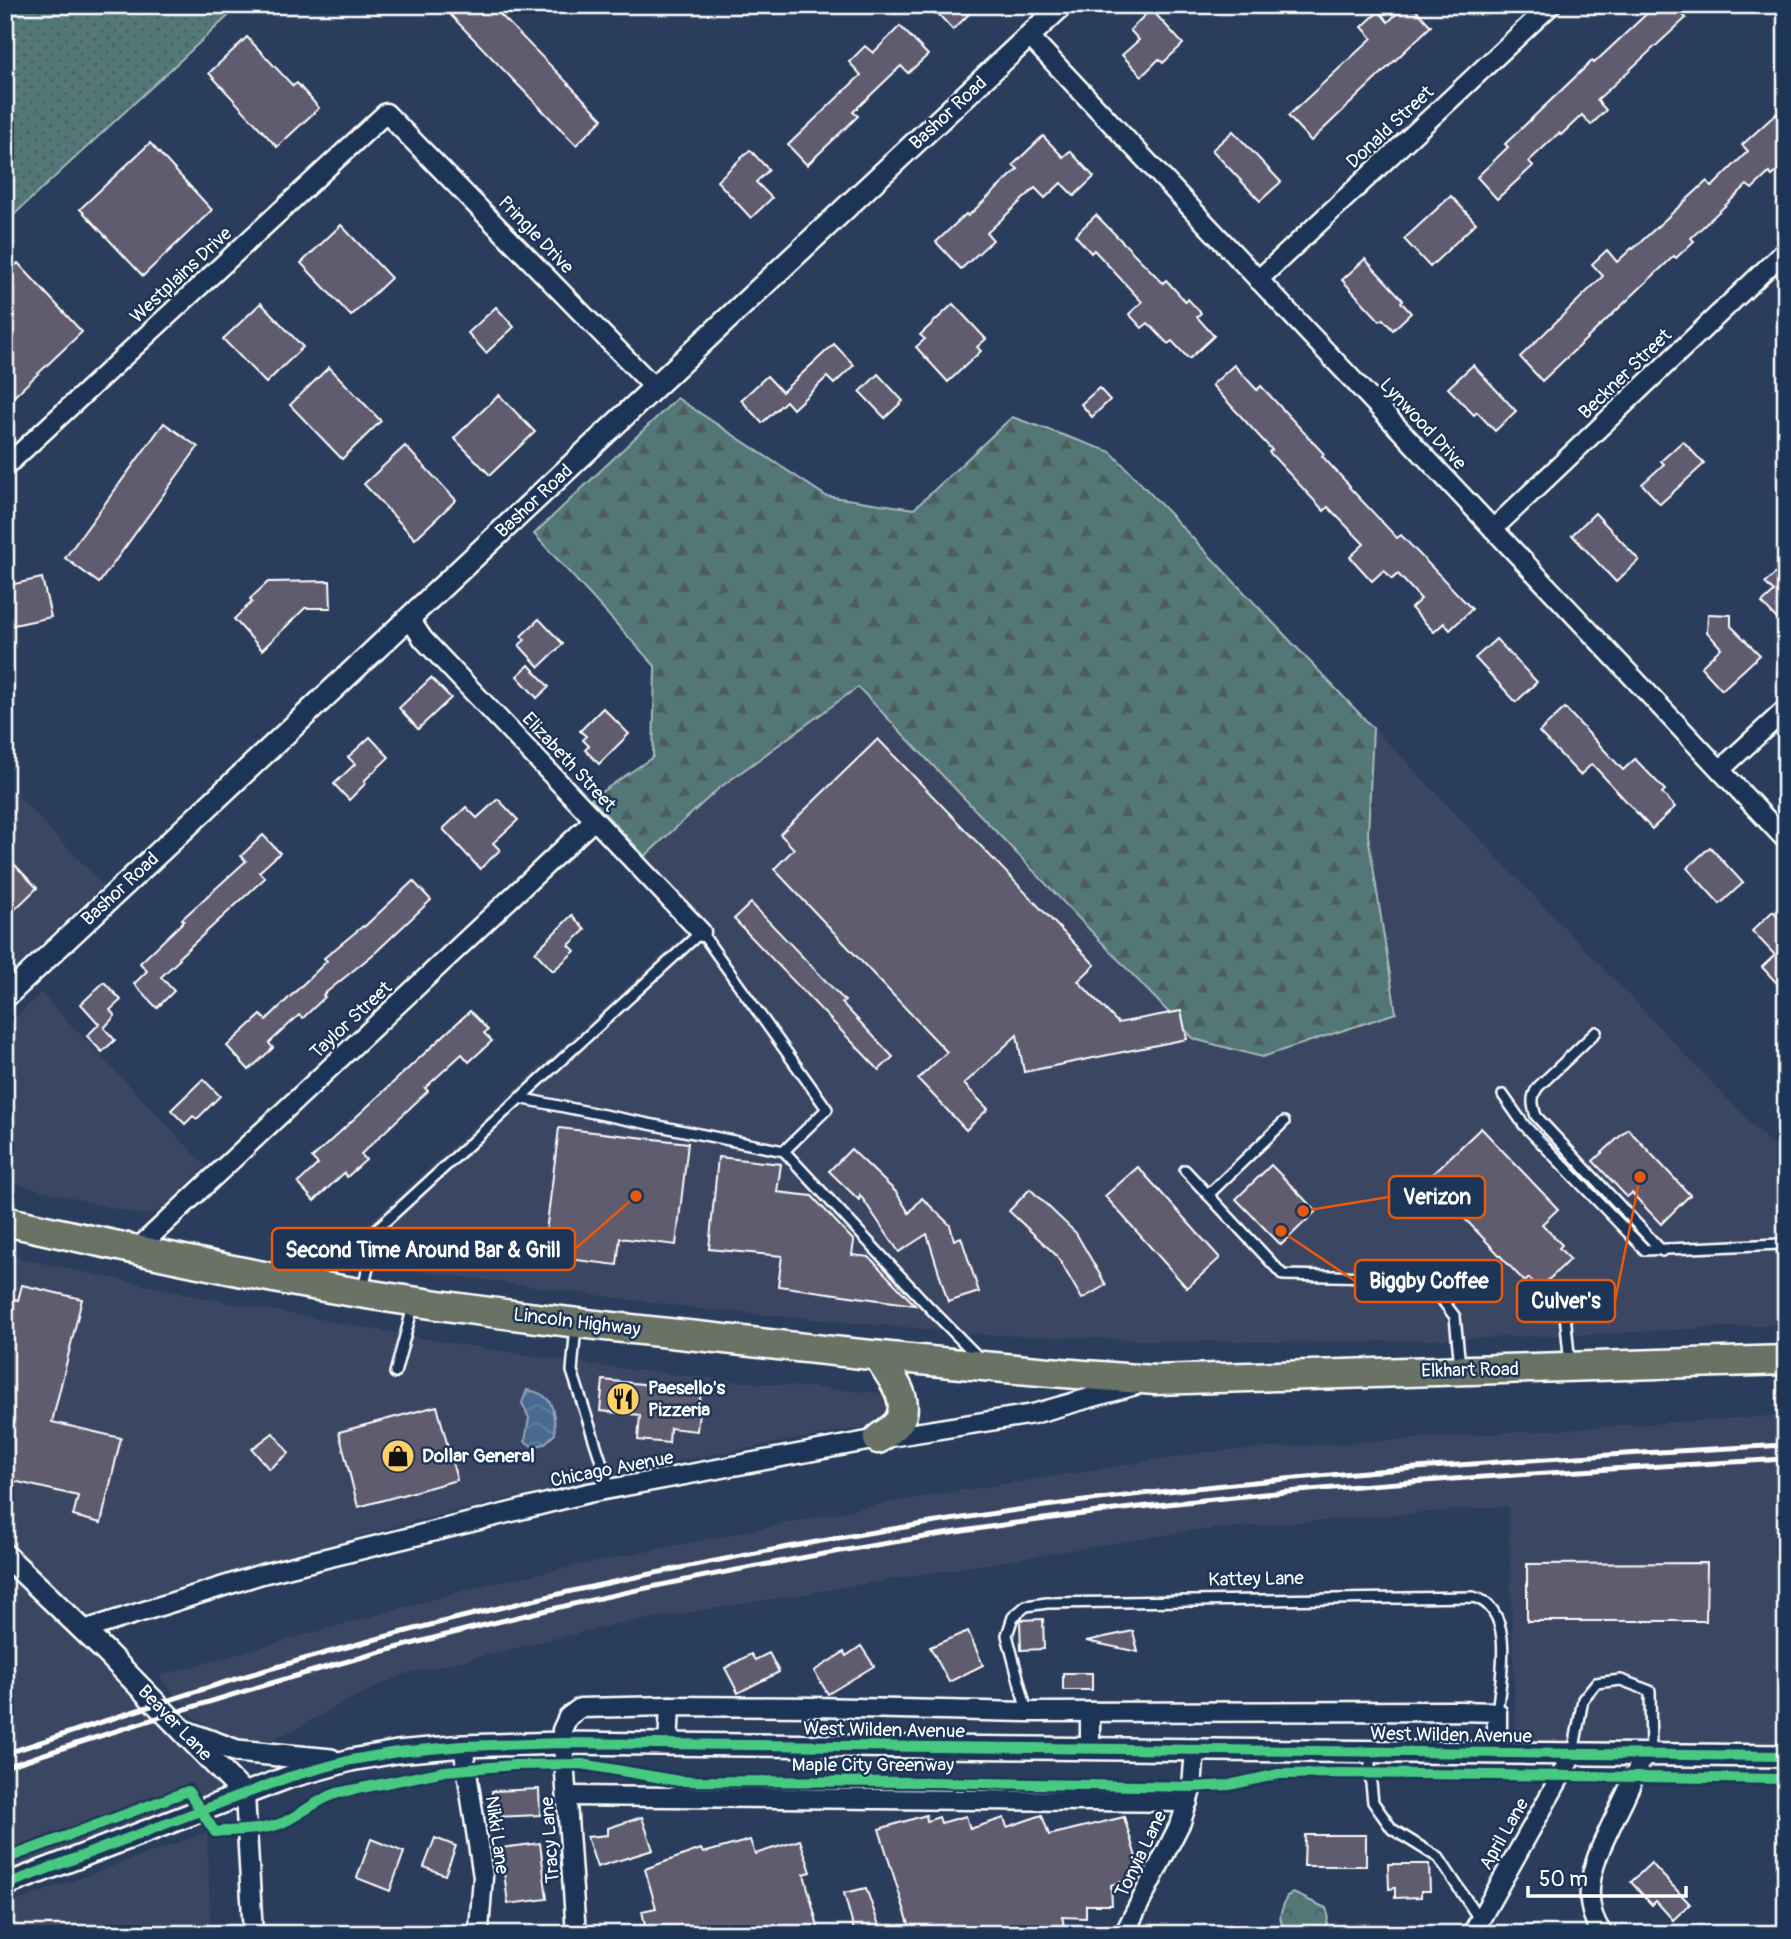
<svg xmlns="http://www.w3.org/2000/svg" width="1791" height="1939" viewBox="0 0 1791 1939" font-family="Pangolin,sans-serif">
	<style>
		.built { fill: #3a4662 }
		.grass { fill: url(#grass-dots); stroke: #a8babb; stroke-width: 2 }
		.forest { fill: url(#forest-firs); stroke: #a8babb; stroke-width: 2 }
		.park { fill: url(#park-crowns); stroke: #a8babb; stroke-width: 2 }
		.water { fill: url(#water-waves); stroke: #92a6bc; stroke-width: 2 }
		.building { fill: #605b70; stroke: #fff; stroke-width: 2 }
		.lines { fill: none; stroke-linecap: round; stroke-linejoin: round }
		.service-casing { stroke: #fff; stroke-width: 14 }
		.minor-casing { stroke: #fff; stroke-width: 23 }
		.tertiary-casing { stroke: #fff; stroke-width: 26 }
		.trunk-casing { stroke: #fff; stroke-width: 33 }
		.service { stroke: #1d3557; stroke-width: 9 }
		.minor { stroke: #1d3557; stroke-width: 18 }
		.tertiary { stroke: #1d3557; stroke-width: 21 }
		.trunk { stroke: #6a7266; stroke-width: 28 }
		.rail { stroke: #fff; stroke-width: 5 }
		.cycleway-casing { stroke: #1d3557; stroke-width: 15 }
		.cycleway { stroke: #46c982; stroke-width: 10 }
		.labels { text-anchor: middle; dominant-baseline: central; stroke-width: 5; stroke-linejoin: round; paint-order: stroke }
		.street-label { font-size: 19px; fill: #fff; stroke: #1d3557 }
		.poi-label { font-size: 19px; font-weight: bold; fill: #fff; stroke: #1d3557; text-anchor: start }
		.leader { fill: none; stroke: #e8590c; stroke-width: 2.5 }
		.callout-dot { fill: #e8590c; stroke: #1d3557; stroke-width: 2.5 }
		.callout { fill: #1d3557; stroke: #e8590c; stroke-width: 2.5 }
		.callout-label { font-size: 21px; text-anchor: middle; font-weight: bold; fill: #fff }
	</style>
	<defs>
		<pattern id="grass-dots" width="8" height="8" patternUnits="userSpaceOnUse" patternTransform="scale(1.75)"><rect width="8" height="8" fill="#527677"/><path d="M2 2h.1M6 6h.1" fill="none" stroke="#4e5d5d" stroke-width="1.8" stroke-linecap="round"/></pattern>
		<pattern id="forest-firs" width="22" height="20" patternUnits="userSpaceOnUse" patternTransform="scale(1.75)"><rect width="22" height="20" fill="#527677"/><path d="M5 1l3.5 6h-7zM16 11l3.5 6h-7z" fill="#4e5d5d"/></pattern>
		<pattern id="park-crowns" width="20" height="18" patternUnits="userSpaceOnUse" patternTransform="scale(1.75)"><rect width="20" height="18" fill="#527677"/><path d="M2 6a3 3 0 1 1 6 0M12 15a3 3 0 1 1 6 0" fill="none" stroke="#4e5d5d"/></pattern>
		<pattern id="water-waves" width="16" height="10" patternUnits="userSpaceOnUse" patternTransform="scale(1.75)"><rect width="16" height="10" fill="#4a6a90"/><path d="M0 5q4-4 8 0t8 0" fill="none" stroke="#6580a1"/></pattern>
	</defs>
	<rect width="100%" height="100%" fill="#2a3d5c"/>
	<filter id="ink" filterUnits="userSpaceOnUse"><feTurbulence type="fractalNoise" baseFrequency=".0143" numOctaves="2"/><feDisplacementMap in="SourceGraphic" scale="14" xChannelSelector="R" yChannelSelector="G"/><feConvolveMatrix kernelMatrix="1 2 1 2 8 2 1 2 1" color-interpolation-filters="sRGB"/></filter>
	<g filter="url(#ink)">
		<g class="built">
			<polygon points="1111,452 1786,1160 1786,1324 1598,1334 1363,1342 1174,1341 989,1335 700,1309 409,1270 334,1255 684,935 645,856 718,790"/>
			<polygon points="5,782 103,885 5,978"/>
			<polygon points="41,993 206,1166 163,1208 154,1213 141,1215 5,1181 5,1027"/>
			<polygon points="5,1255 200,1297 438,1341 599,1366 733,1381 880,1393 889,1396 893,1412 877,1425 661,1464 420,1520 262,1563 61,1624 126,1690 170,1722 238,1793 5,1875"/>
			<polygon points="1786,1415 1786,1756 1573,1754 1516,1739 1508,1506 1189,1531 613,1625 402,1675 342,1703 293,1731 256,1745 230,1738 194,1718 159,1676 487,1584 895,1501 1206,1452"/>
			<polygon points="207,1832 211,1934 5,1934 5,1905"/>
		</g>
		<polygon class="grass" points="5,5 240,5 5,223"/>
		<polygon class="forest" points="677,398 826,496 914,509 1012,417 1111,452 1373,728 1368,835 1396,1013 1262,1057 1194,1039 858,687 718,789 645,856 591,799 653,757 655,666 534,534"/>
		<path class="park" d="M1293,1893C1305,1898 1314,1903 1326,1908L1328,1915L1326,1934H1288C1276,1917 1280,1915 1287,1896Z"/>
		<path class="water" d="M527,1390C554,1394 554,1409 555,1434L544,1444L533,1447L525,1441L529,1418L522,1403Z"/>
		<g class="building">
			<polygon points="441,5 491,5 603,119 576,145"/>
			<polygon points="930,5 978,5 953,30"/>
			<polygon points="1406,5 1411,5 1431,26 1311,141 1288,116 1372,38 1362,27 1379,11 1388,22"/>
			<polygon points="1656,5 1674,5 1686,18 1597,100 1606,110 1591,125 1582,115 1561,135 1559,133 1529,161 1533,166 1497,199 1477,177 1508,147 1505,144 1592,61 1594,63"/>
			<polygon points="1151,9 1183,44 1163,63 1159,59 1142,76 1122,55 1139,40 1130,30"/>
			<polygon points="900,26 928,55 908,73 901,66 853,112 858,116 807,165 788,145 861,75 849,62 865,46 873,53"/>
			<polygon points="247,37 293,86 297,83 319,108 277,147 209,73"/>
			<polygon points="1777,113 1786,122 1786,163 1772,176 1769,173 1752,189 1747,185 1691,238 1694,241 1676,258 1674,256 1542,381 1520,357 1603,276 1592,264 1607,250 1617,262 1632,248 1633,249 1707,181 1712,187 1748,151 1742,145"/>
			<polygon points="1233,131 1281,182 1260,201 1212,150"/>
			<polygon points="1043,136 1063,157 1070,151 1094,177 1074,196 1061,183 1045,198 1035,188 987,233 993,240 961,269 936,242 966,214 968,216 1018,169 1013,165"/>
			<polygon points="150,143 212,210 143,276 80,209"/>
			<polygon points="750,150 769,170 756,182 772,198 751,218 717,181"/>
			<polygon points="1451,196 1476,223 1430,267 1404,239"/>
			<polygon points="1096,215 1163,283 1166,280 1186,302 1188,299 1201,313 1197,317 1214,336 1189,359 1172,341 1168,344 1148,323 1142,328 1129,314 1142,302 1094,250 1091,253 1075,235"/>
			<polygon points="341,225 391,278 351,316 301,263"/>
			<polygon points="1365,259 1403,300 1401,302 1411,313 1393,330 1383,319 1380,321 1342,280"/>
			<polygon points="18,263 82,332 5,405 5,275"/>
			<polygon points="261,303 303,347 266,383 223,339"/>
			<polygon points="953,304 986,339 977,347 981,351 948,382 916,347 925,339 920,335"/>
			<polygon points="496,307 514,327 486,353 468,333"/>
			<polygon points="834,344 854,365 834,384 827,377 793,409 786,401 762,423 741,400 767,376 782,392"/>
			<polygon points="1234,365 1257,390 1261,386 1324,454 1322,456 1350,486 1349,487 1397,538 1401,535 1472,609 1450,630 1444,623 1434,632 1411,608 1421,599 1398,574 1392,579 1384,570 1372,581 1350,557 1364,544 1328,507 1324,511 1269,452 1272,450 1212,385"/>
			<polygon points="1473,365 1516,411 1495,431 1477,412 1474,415 1448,388"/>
			<polygon points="329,367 381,421 342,459 290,405"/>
			<polygon points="878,374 903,401 885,418 860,392"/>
			<polygon points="1099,388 1110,400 1092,417 1081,404"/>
			<polygon points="499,395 535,432 490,475 454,438"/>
			<polygon points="164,423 198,447 99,583 65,558"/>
			<polygon points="1683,441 1704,464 1660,504 1642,484 1664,464 1661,461"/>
			<polygon points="405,446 456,500 415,539 364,484"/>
			<polygon points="1595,513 1639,560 1616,582 1572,535"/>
			<polygon points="1786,564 1786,629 1762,603 1774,592 1765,583"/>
			<polygon points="42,578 51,617 5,627 5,586"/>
			<polygon points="330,581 331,608 305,608 262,650 234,619 252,602 250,599 268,582"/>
			<polygon points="1708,614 1731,615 1731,626 1760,655 1722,690 1701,667 1721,648 1707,632"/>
			<polygon points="539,619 563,644 539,667 519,645 525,640 521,636"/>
			<polygon points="1496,639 1537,682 1516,702 1475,658"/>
			<polygon points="529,665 549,687 537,698 517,676"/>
			<polygon points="431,678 451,698 418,729 399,708"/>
			<polygon points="603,708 629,734 599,764 585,750 589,746 583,740 586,736 580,731"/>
			<polygon points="1565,708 1623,770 1635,759 1665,790 1662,793 1675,807 1652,829 1592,764 1580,775 1539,732"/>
			<polygon points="370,737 389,757 364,781 366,783 349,800 334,784 355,764 348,757"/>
			<polygon points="878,739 1095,965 1078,981 1118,1023 1181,1011 1187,1039 1024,1072 1017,1035 964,1084 988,1109 966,1130 918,1079 947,1052 774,869 794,849 780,834"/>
			<polygon points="498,799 518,820 493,843 500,850 480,869 443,829 466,807 477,818"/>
			<polygon points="263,835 280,853 259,872 265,878 179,957 180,959 161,977 174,991 157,1008 134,984 147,971 140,963 184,921 182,919 246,861 241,856"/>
			<polygon points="1710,847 1743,883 1720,904 1687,868"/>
			<polygon points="14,864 37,888 5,919 5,873"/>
			<polygon points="413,881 431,900 376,952 323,995 325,997 303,1018 299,1015 269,1043 273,1048 249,1070 227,1046 261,1015 266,1020 327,961 324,958 363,926 364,927"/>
			<polygon points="751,903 845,1001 842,1003 893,1057 879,1070 734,919"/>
			<polygon points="1773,911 1786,925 1786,993 1762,967 1775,955 1752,931"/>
			<polygon points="572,915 585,930 569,945 575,951 553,971 535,952"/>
			<polygon points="104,982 121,1000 110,1010 115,1016 104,1028 115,1040 102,1052 87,1036 99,1024 81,1004"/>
			<polygon points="470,1011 488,1030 484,1033 492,1041 469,1062 462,1054 425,1088 428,1091 361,1154 366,1160 347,1177 344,1173 314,1201 298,1183 318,1164 312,1158"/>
			<polygon points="203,1079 220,1096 197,1119 193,1116 185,1124 171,1110"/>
			<polygon points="559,1128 688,1143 676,1245 620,1238 617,1265 543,1256"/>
			<polygon points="1481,1128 1558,1209 1542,1224 1562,1245 1559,1248 1570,1259 1539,1289 1529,1278 1525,1282 1427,1179"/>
			<polygon points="1628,1129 1690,1195 1661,1224 1632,1193 1627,1197 1593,1161"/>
			<polygon points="851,1149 896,1192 909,1213 922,1198 950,1225 954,1240 961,1237 979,1292 948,1302 927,1234 899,1252 860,1195 859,1200 829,1171"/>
			<polygon points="718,1157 781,1164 777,1192 812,1196 854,1241 852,1255 869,1257 915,1305 778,1286 782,1256 709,1249"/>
			<polygon points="1271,1165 1316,1211 1281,1245 1236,1199"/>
			<polygon points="1138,1167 1220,1258 1187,1288 1105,1196"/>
			<polygon points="1030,1189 1076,1233 1106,1285 1082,1299 1057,1256 1009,1211"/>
			<polygon points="22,1285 82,1299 52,1422 121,1438 101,1523 73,1516 78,1496 5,1479 5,1412 10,1393 5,1392 5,1297 18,1300"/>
			<polygon points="603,1380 701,1390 697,1431 670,1428 669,1443 638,1440 640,1415 600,1411"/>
			<polygon points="437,1406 457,1480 358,1507 339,1432"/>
			<polygon points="273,1433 289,1453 269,1469 252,1449"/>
			<polygon points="1707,1563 1706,1621 1527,1621 1527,1564"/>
			<polygon points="1043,1619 1044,1649 1021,1650 1020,1620"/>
			<polygon points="968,1631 983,1665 949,1682 930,1647"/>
			<polygon points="1133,1631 1138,1652 1086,1641"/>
			<polygon points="861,1646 874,1666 828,1694 814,1671 844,1652 846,1656"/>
			<polygon points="769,1653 779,1672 738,1693 725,1668 751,1654 755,1660"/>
			<rect x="1063" y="1673" width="29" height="17"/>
			<polygon points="539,1789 540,1815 493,1817 492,1791"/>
			<polygon points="926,1815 927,1821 939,1817 941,1823 966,1816 970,1829 1004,1818 1007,1827 1042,1815 1049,1835 1124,1817 1139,1867 1131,1869 1134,1878 1111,1885 1112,1905 1086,1905 1086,1918 1062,1917 1066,1934 912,1934 879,1829"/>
			<polygon points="642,1817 653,1850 597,1867 587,1837 608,1835 608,1828"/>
			<polygon points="1305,1835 1366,1835 1366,1866 1304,1866"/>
			<polygon points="435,1838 456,1846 445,1875 424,1867"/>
			<polygon points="371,1839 404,1852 390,1891 357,1878"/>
			<polygon points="750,1840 755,1854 800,1840 811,1872 804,1874 820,1934 647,1934 642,1911 656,1908 645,1869 701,1849 703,1853"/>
			<polygon points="540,1843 547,1899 508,1904 501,1848"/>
			<polygon points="1651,1863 1690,1904 1673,1920 1656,1901 1652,1905 1631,1882"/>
			<polygon points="1388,1864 1429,1864 1430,1891 1421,1891 1421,1897 1395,1898 1395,1888 1389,1889"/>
			<polygon points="866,1888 882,1934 855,1934 844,1893"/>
		</g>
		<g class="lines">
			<defs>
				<g id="service">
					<path d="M1596,1032L1538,1087C1531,1097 1532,1104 1536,1116L1662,1251"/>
					<polyline points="1503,1095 1524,1125 1645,1250 1780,1244 1786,1259"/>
					<polyline points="519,1098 784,1151 929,1307 980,1359"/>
					<polyline points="1185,1170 1283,1275 1426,1278 1455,1317 1460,1366"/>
					<polyline points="1208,1195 1284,1122"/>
					<polyline points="363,1289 377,1229 701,932 827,1109 784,1151"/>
					<polyline points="1565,1314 1570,1365"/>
					<polyline points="576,1325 572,1371 610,1489"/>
					<polyline points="395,1373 414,1303"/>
					<path d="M1027,1712L1007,1635L1013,1617L1026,1606L1047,1603L1473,1597C1516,1608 1501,1678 1497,1712"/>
					<polyline points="1370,1752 1370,1774 1373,1802 1392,1829 1439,1858 1479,1919"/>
					<polyline points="1573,1754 1583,1699 1596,1683 1621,1680 1650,1691 1651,1753"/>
				</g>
				<g id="minor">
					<polyline points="1029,36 1786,840"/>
					<polyline points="1258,280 1551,5"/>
					<polyline points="5,467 386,113 655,388"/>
					<polyline points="1493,529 1786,250"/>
					<polyline points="409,618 423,639 701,932"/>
					<polyline points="1720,770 1786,709"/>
					<polyline points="136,1250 594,820"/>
					<polyline points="84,1630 262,1574 588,1493 878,1439 1033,1414 1136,1385"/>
					<polyline points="668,1745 670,1706 814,1707 1027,1712 1457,1711 1497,1712 1497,1753"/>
					<polyline points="463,1746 483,1877 479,1930"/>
					<polyline points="1090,1749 1090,1712"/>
					<polyline points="245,1795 253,1934"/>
					<polyline points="569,1796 1188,1802"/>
					<polyline points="576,1934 562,1730 568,1717 580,1708 670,1706"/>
					<polyline points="1124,1934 1181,1822 1192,1787 1195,1750"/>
					<polyline points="1472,1934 1573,1754"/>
					<path d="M1603,1934C1574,1896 1599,1851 1616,1815C1626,1795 1635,1775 1644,1755"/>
				</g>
				<g id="tertiary">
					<polyline points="5,997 1062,5"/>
					<polyline points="5,1555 106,1652 245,1795"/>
					<polyline points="188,1733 237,1751 331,1760"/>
					<polyline points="5,1885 289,1777 351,1760 397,1752 463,1746 562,1743 1786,1756"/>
				</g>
				<g id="trunk">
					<path d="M5,1221C95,1241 184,1261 274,1278C417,1305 562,1322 707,1337C856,1354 1005,1370 1155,1380L1786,1360"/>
					<path d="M878,1356C889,1375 912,1399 899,1421C895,1428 884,1434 878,1439"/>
				</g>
			</defs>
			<use href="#service" class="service-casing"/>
			<use href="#minor" class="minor-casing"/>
			<use href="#tertiary" class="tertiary-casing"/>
			<use href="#trunk" class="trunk-casing"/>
			<use href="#service" class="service"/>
			<use href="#minor" class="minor"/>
			<use href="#tertiary" class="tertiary"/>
			<use href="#trunk" class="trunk"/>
			<g class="rail">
				<path d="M5,1754C83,1728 161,1702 239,1678C486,1604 741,1550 996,1513C1257,1475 1522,1459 1786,1445"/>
				<path d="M5,1767C141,1722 277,1679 415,1643C606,1592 801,1555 996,1526C1257,1487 1522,1474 1786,1459"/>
			</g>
			<defs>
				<g id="cycleway">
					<path d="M5,1859L188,1791L215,1832C237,1830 262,1831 282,1823C301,1814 317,1800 337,1793L445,1771L514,1765L582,1764L679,1781L927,1782L1192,1787L1229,1785L1279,1774L1341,1773L1786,1779"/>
					<polyline points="5,1885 289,1777 351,1760 397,1752 463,1746 562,1743 1786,1756"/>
				</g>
			</defs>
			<use href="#cycleway" class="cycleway-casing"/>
			<use href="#cycleway" class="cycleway"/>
		</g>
	</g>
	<defs>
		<symbol id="restaurant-disc" viewBox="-11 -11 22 22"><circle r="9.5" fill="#ffd166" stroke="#1d3557"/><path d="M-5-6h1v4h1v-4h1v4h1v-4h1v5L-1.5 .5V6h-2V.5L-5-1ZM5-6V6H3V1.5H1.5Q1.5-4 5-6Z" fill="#111"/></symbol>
		<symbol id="shop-disc" viewBox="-11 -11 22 22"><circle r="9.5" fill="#ffd166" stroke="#1d3557"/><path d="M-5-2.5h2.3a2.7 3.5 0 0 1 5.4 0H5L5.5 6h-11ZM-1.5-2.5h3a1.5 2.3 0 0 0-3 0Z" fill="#111"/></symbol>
	</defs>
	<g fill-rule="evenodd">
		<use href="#restaurant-disc" x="604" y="1380" width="38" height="38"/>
		<use href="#shop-disc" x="379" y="1437" width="38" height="38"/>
	</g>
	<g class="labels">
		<g class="street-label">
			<text transform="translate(948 113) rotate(-43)">Bashor Road</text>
			<text transform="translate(1390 127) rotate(-43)">Donald Street</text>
			<text transform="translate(536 235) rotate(46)">Pringle Drive</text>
			<text transform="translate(181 275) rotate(-43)">Westplains Drive</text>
			<text transform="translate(1625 374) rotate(-44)">Beckner Street</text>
			<text transform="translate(1423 424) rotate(47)">Lynwood Drive</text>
			<text transform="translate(534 501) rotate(-43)">Bashor Road</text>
			<text transform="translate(569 762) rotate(47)">Elizabeth Street</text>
			<text transform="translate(120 889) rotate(-43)">Bashor Road</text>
			<text transform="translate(351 1020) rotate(-43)">Taylor Street</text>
			<text transform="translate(577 1322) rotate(7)">Lincoln Highway</text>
			<text transform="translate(1470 1370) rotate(-1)">Elkhart Road</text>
			<text transform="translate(612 1469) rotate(-11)">Chicago Avenue</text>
			<text transform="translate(1256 1579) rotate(-1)">Kattey Lane</text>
			<text transform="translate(175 1723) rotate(46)">Beaver Lane</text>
			<text transform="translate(884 1730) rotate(1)">West Wilden Avenue</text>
			<text transform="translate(1451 1735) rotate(1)">West Wilden Avenue</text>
			<text x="873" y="1765">Maple City Greenway</text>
			<text transform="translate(1504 1834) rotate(-60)">April Lane</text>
			<text transform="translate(497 1835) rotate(82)">Nikki Lane</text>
			<text transform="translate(550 1840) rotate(-94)">Tracy Lane</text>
			<text transform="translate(1141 1854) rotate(-64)">Tonyia Lane</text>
		</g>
		<g class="poi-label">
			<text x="648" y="1388">Paesello's<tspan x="648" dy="22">Pizzeria</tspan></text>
			<text x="422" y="1456">Dollar General</text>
		</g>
	</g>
	<path class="leader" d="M1303 1211L1389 1197M636 1196L575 1249M1281 1231L1355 1281M1640 1177L1615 1301"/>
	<g class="callout-dot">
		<circle cx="1303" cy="1211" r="7"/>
		<circle cx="636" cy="1196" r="7"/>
		<circle cx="1281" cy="1231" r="7"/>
		<circle cx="1640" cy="1177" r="7"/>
	</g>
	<g class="callout">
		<rect x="1389" y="1176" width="96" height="42" rx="7"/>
		<rect x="272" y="1228" width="303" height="42" rx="7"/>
		<rect x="1355" y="1260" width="147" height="42" rx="7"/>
		<rect x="1517" y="1280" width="98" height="42" rx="7"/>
	</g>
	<g class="callout-label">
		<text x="1437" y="1204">Verizon</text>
		<text x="423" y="1257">Second Time Around Bar &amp; Grill</text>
		<text x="1429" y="1288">Biggby Coffee</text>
		<text x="1566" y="1308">Culver's</text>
	</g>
	<rect width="1791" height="1939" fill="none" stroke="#1d3557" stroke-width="28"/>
	<rect x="14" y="14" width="1763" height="1911" fill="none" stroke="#fff" stroke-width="2.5" filter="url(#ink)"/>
	<path d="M1528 1886v10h158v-10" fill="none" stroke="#ffffff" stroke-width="3.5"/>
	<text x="1539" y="1886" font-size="21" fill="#ffffff" stroke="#1d3557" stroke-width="5" paint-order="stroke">50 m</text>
</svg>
